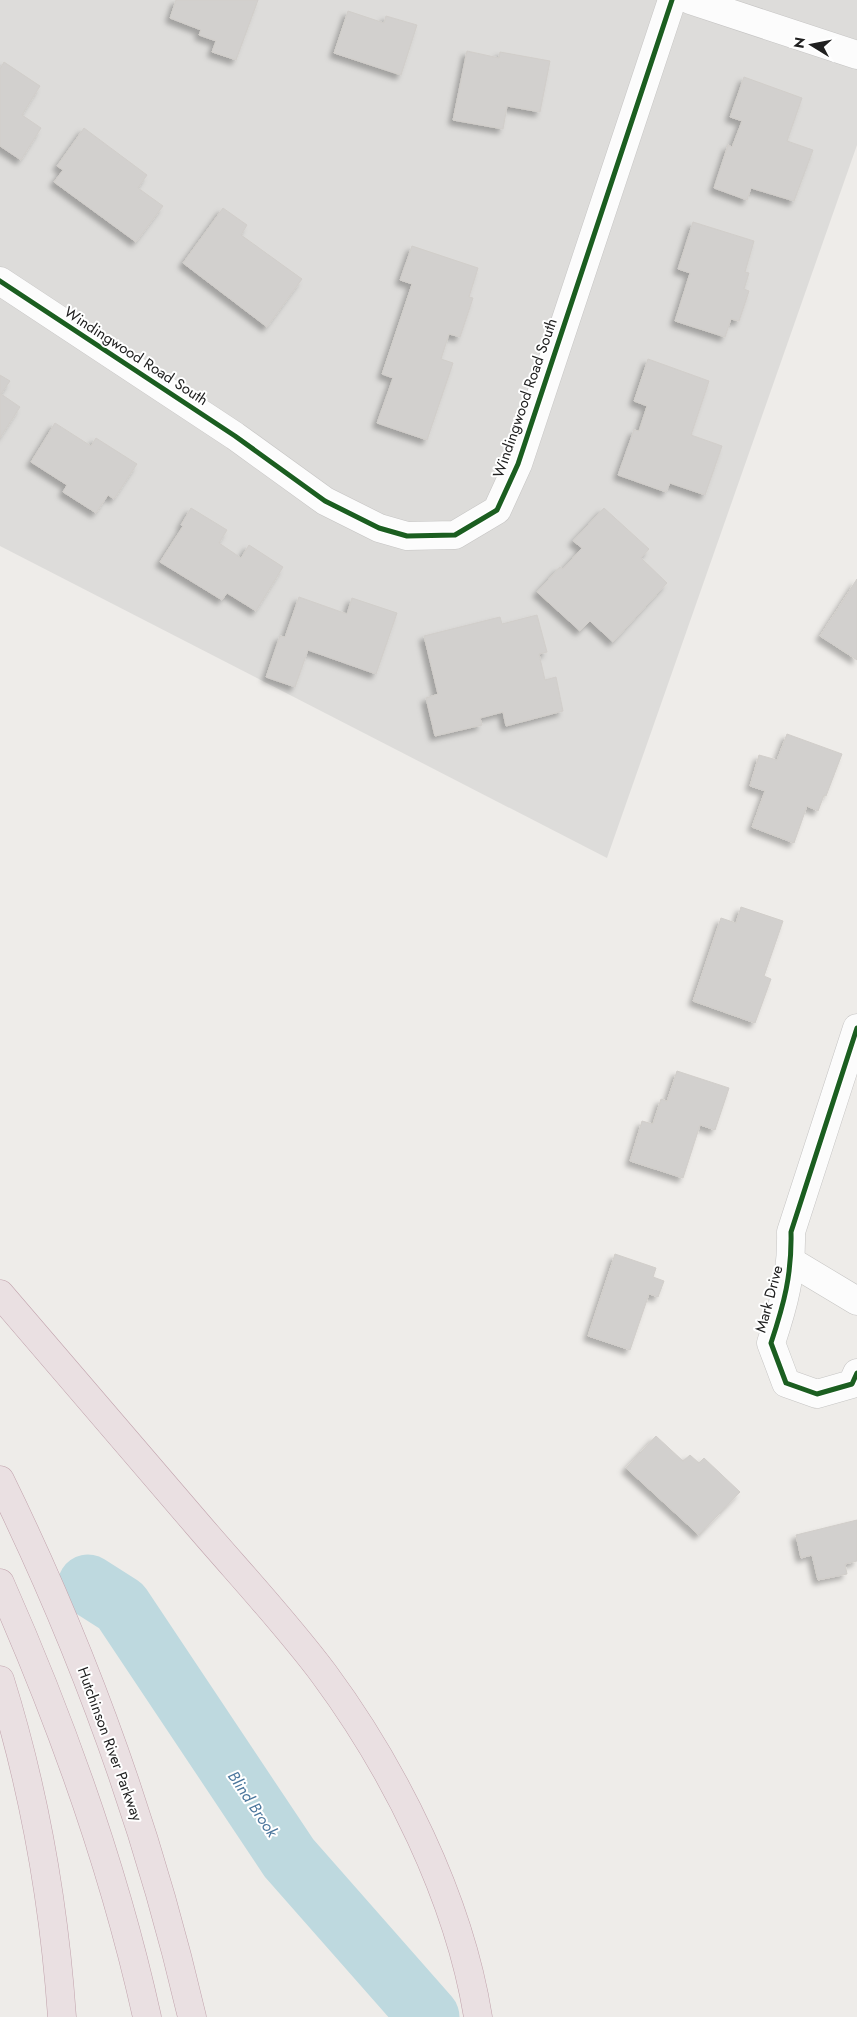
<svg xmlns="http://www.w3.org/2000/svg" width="857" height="2017" viewBox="0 0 857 2017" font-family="Jost,sans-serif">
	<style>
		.residential { fill: #dddcda }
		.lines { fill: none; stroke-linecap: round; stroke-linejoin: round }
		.river { stroke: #bed9df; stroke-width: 61 }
		.building { fill: #d2d0ce; stroke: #d1ceca; filter: url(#shadow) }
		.minor-casing { stroke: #c5c4c3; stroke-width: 29 }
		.motorway-casing { stroke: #c1a2ac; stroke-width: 29 }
		.minor { stroke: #fcfcfc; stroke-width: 28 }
		.motorway { stroke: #eae0e2; stroke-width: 28 }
		.cycleway-casing { stroke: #fff; stroke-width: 8 }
		.cycleway { stroke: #1b5e20; stroke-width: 5 }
		.labels { text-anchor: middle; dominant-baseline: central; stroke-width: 4; stroke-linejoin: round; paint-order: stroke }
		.street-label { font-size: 15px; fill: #202020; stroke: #fff }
		.water-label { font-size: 16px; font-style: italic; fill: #4b769c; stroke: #fff }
	</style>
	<defs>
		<filter id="shadow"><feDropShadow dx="-4.5" dy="4.5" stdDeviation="2.5" flood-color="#0004"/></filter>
	</defs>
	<rect width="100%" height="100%" fill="#eeece9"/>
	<polygon class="residential" points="0,0 857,0 857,145 607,858 0,546"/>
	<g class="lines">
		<polyline class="river" points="88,1585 121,1606 289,1858 429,2017"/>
	</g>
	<g class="building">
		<polygon points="176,0 258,0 236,60 212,52 216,41 199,35 201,30 170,18"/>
		<polygon points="348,11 384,23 386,16 417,25 401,75 334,53"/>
		<polygon points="467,51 499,58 500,52 550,61 540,112 507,106 503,129 453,120"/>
		<polygon points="4,62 40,86 22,115 41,128 21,160 0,146 0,69"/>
		<polygon points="744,77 802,98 787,141 813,150 794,201 751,188 747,200 714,188 728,145 732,147 742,121 730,117"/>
		<polygon points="84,128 147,175 138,188 163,206 136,242 54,182 63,170 57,166"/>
		<polygon points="223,208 247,225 241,235 302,279 267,327 183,263"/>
		<polygon points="693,222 754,241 745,272 749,273 744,289 749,291 739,321 731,319 725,337 675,321 690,273 678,269"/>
		<polygon points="412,246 478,268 469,297 473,298 460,337 449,334 441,359 453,363 427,440 377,423 393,378 382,374 412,284 400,280"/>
		<polygon points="648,359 709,381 691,435 722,446 705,495 670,483 666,492 618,475 634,430 639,431 647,406 634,401"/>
		<polygon points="0,375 10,381 1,394 20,407 0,438"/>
		<polygon points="55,423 91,446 96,438 137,464 114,499 108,495 96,513 63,492 67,485 31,462"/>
		<polygon points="191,508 227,530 219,543 241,558 249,545 283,567 256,611 227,593 222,600 160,562 183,526 181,525"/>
		<polygon points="604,508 649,549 641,558 667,583 613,642 590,621 580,631 537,592 560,567 563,569 582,548 573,541"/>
		<polygon points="857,579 857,660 820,636"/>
		<polygon points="299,597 347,614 352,598 397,613 376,674 308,650 295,687 266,677 280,636 285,637"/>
		<polygon points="537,615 547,652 539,654 545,680 556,677 563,711 506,726 503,712 480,718 482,725 435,736 426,698 438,694 424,636 500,617 502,624"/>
		<polygon points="787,734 842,754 826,796 824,795 818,811 807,806 794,843 752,827 765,791 750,786 759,755 777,760"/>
		<polygon points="741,907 783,921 764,976 771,979 755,1023 693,1001 721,918 736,923"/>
		<polygon points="677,1071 729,1088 715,1130 700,1125 683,1178 630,1161 642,1121 653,1124 661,1099 667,1101"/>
		<polygon points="615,1254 656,1268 653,1277 664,1281 658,1297 649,1294 630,1350 588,1336"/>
		<polygon points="656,1436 683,1461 690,1455 699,1463 704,1458 740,1492 699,1535 626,1468"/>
		<polygon points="857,1520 857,1561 845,1564 847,1574 818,1580 812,1555 801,1558 796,1535"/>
	</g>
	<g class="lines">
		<defs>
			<g id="minor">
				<polyline points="690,0 857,55"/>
				<polyline points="0,281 235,436 325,501 379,528 407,536 455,535 497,510 518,464 672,0"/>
				<path d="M857,1028L791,1232C792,1274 784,1304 771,1343L786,1383L817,1394L852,1384L857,1373"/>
				<polyline points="792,1262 857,1301"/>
			</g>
			<g id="motorway">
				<path d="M0,1294C66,1371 132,1448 198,1525C240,1574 285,1622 324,1674C395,1770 459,1898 478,2017"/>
				<path d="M0,1480C84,1651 149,1832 192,2017"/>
				<path d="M0,1583C62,1723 114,1868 147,2017"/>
				<path d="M0,1680C34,1789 54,1903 62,2017"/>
			</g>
		</defs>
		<use href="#minor" class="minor-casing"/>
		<use href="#motorway" class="motorway-casing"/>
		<use href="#minor" class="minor"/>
		<use href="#motorway" class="motorway"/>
		<defs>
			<g id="cycleway">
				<polyline points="0,281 235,436 325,501 379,528 407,536 455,535 497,510 518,464 672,0"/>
				<path d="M857,1028L791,1232C792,1274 784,1304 771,1343L786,1383L817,1394L852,1384L857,1373"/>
			</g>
		</defs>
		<use href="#cycleway" class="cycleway-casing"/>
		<use href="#cycleway" class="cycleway"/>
	</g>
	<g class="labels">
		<g class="street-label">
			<text transform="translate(136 356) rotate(33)">Windingwood Road South</text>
			<text transform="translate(525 398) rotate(-71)">Windingwood Road South</text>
			<text transform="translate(769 1299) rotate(-75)">Mark Drive</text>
			<text transform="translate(110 1744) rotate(70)">Hutchinson River Parkway</text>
		</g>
		<g class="water-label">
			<text transform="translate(253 1804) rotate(56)">Blind Brook</text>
		</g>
	</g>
	<g transform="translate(812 45) rotate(280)" stroke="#ffffff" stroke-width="4" paint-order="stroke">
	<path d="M0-4L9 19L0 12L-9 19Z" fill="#202020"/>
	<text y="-8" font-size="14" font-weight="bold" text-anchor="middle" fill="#202020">N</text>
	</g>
</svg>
